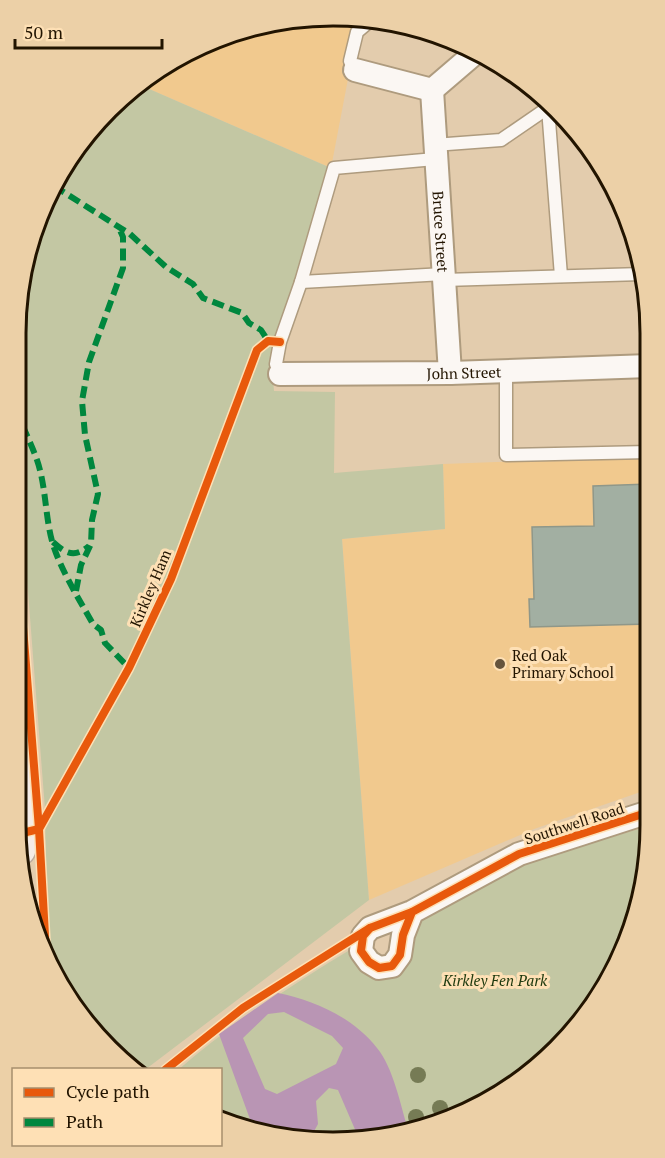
<svg xmlns="http://www.w3.org/2000/svg" width="665" height="1158" viewBox="0 0 665 1158" font-family="'PT Serif',serif">
	<style>
		.built { fill: #f1c98e }
		.green { fill: #c3c7a3 }
		.water { fill: #b995b4; fill-rule: evenodd }
		.building { fill: #a2afa2; stroke: #8f9789; stroke-width: 1.5 }
		.lines { fill: none; stroke-linecap: round; stroke-linejoin: round }
		.service-casing { stroke: #ae9b7e; stroke-width: 15 }
		.minor-casing { stroke: #ae9b7e; stroke-width: 26 }
		.trunk-casing { stroke: #bdab9c; stroke-width: 36 }
		.service { stroke: #fbf7f3; stroke-width: 12 }
		.minor { stroke: #fbf7f3; stroke-width: 22 }
		.trunk { stroke: #f4ece7; stroke-width: 33 }
		.quiet { stroke: #00873e; stroke-width: 6; stroke-dasharray: 12 6; stroke-linecap: butt }
		.cycleway-casing { stroke: #fee0b5; stroke-width: 11 }
		.cycleway { stroke: #e8590c; stroke-width: 8 }
		.tree { fill: #767b55 }
		.poi-dot { fill: #66543d; stroke: #fee0b5; stroke-width: 2 }
		.labels { text-anchor: middle; dominant-baseline: central; stroke-width: 6; stroke-linejoin: round; paint-order: stroke }
		.street-label { font-size: 15px; fill: #221400; stroke: #fee0b5 }
		.poi-label { font-size: 15px; fill: #221400; stroke: #fee0b5; text-anchor: start }
		.park-label { font-size: 15px; font-style: italic; fill: #1d380d; stroke: #fee0b5 }
		.rim { fill: none; stroke: #221400; stroke-width: 3 }
	</style>
	<rect width="100%" height="100%" fill="#e3ccad"/>
	<g class="built">
		<polygon points="270,21 359,21 353,27 348,79 331,168 140,85 156,69"/>
		<polygon points="649,456 649,789 534,829 369,900 342,539 445,529 443,464"/>
	</g>
	<g class="green">
		<polygon points="140,85 331,168 271,357 274,391 335,392 334,473 443,464 445,529 342,539 369,900 146,1069 135,1069 80,1019 52,965 47,936 45,809 27,579 15,529 16,311 32,231 68,156"/>
		<path d="M649,826V847L633,927L597,1002L526,1077L454,1119L353,1142L250,1132L221,1119L220,1070H178C232,1023 292,985 353,948L377,976L416,921L527,862Z"/>
	</g>
	<path class="water" d="M278,993C314,1000 354,1018 377,1048C393,1067 401,1106 408,1130L360,1141L338,1090L329,1088L316,1101L318,1124L312,1135L313,1138L255,1133L219,1034ZM284,1012L332,1036L343,1048L336,1064L277,1094L265,1089L243,1038L268,1014Z"/>
	<polygon class="building" points="649,484 649,624 530,627 529,599 534,599 532,527 594,526 593,486"/>
	<g class="lines">
		<defs>
			<g id="service">
				<polyline points="355,70 350,61 357,32 370,21"/>
				<polyline points="548,108 561,276"/>
				<polyline points="434,145 501,140 552,105"/>
				<polyline points="444,280 642,274"/>
				<polyline points="301,282 444,274"/>
				<polyline points="506,371 506,455 649,452"/>
				<polyline points="280,374 276,364 280,342 301,282 334,168 435,159"/>
			</g>
			<g id="minor">
				<polyline points="355,70 432,90 474,54"/>
				<path id="s1" d="M432,90L450,373"/>
				<path id="s2" d="M280,374L450,373L649,366"/>
				<polyline points="412,912 403,935 400,955 392,966 379,968 369,962 361,951 363,936 370,928 412,912 519,854 649,812"/>
			</g>
			<polyline id="trunk" points="15,747 19,849"/>
		</defs>
		<use href="#service" class="service-casing"/>
		<use href="#minor" class="minor-casing"/>
		<use href="#trunk" class="trunk-casing"/>
		<use href="#service" class="service"/>
		<use href="#minor" class="minor"/>
		<use href="#trunk" class="trunk"/>
		<g class="quiet">
			<polyline points="54,186 130,234 166,267 193,284 203,298 242,313 249,323 261,330 268,341"/>
			<path d="M16,409C22,426 31,443 37,460C46,486 45,515 52,541C59,567 80,601 93,624L101,630L105,643L129,668"/>
			<path d="M53,542C66,554 75,558 89,546"/>
			<polyline points="76,591 81,565 91,544 92,520 98,494 85,435 82,401 89,362 123,268 123,237 119,228"/>
		</g>
		<defs>
			<g id="cycleway">
				<polyline points="15,570 20,589 39,829 46,953"/>
				<polyline points="18,834 39,829 129,668 171,579 257,350 268,341 280,342"/>
				<polyline points="412,912 403,935 400,955 392,966 379,968 369,962 361,951 363,936 370,928 412,912 519,854 649,812"/>
				<polyline points="165,1070 243,1008 370,928"/>
			</g>
		</defs>
		<use href="#cycleway" class="cycleway-casing"/>
		<use href="#cycleway" class="cycleway"/>
	</g>
	<g class="tree">
		<circle cx="418" cy="1075" r="8"/>
		<circle cx="440" cy="1108" r="8"/>
		<circle cx="416" cy="1117" r="8"/>
	</g>
	<circle class="poi-dot" cx="500" cy="664" r="6"/>
	<g class="labels">
		<g class="street-label">
			<text stroke="none"><textPath href="#s1" startOffset="142">Bruce Street</textPath></text>
			<text stroke="none"><textPath href="#s2" startOffset="184">John Street</textPath></text>
			<text transform="translate(150 588) rotate(-67)">Kirkley Ham</text>
			<text transform="translate(574 823) rotate(-18)">Southwell Road</text>
		</g>
		<g class="poi-label">
			<text x="512" y="655">Red Oak<tspan x="512" dy="17">Primary School</tspan></text>
		</g>
		<g class="park-label">
			<text x="495" y="980">Kirkley Fen Park</text>
		</g>
	</g>
	<path d="M0 0H665V1158H0ZM333 26H333A307 307 0 0 1 640 333V825A307 307 0 0 1 333 1132H333A307 307 0 0 1 26 825V333A307 307 0 0 1 333 26Z" fill="#ecd0a7" fill-rule="evenodd"/>
	<path class="rim" d="M333 26H333A307 307 0 0 1 640 333V825A307 307 0 0 1 333 1132H333A307 307 0 0 1 26 825V333A307 307 0 0 1 333 26Z"/>
	<rect x="12" y="1068" width="210" height="78" fill="#fee0b5" stroke="#a68e6d" stroke-width="1.5"/>
	<rect x="24" y="1088" width="30" height="9" fill="#e8590c" stroke="#a68e6d" stroke-width="1.5"/>
	<text x="66" y="1098" font-size="18" fill="#221400">Cycle path</text>
	<rect x="24" y="1118" width="30" height="9" fill="#00873e" stroke="#a68e6d" stroke-width="1.5"/>
	<text x="66" y="1128" font-size="18" fill="#221400">Path</text>
	<path d="M15 39v9h147v-9" fill="none" stroke="#221400" stroke-width="3"/>
	<text x="24" y="39" font-size="18" fill="#221400" stroke="#fee0b5" stroke-width="4.5" paint-order="stroke">50 m</text>
</svg>
